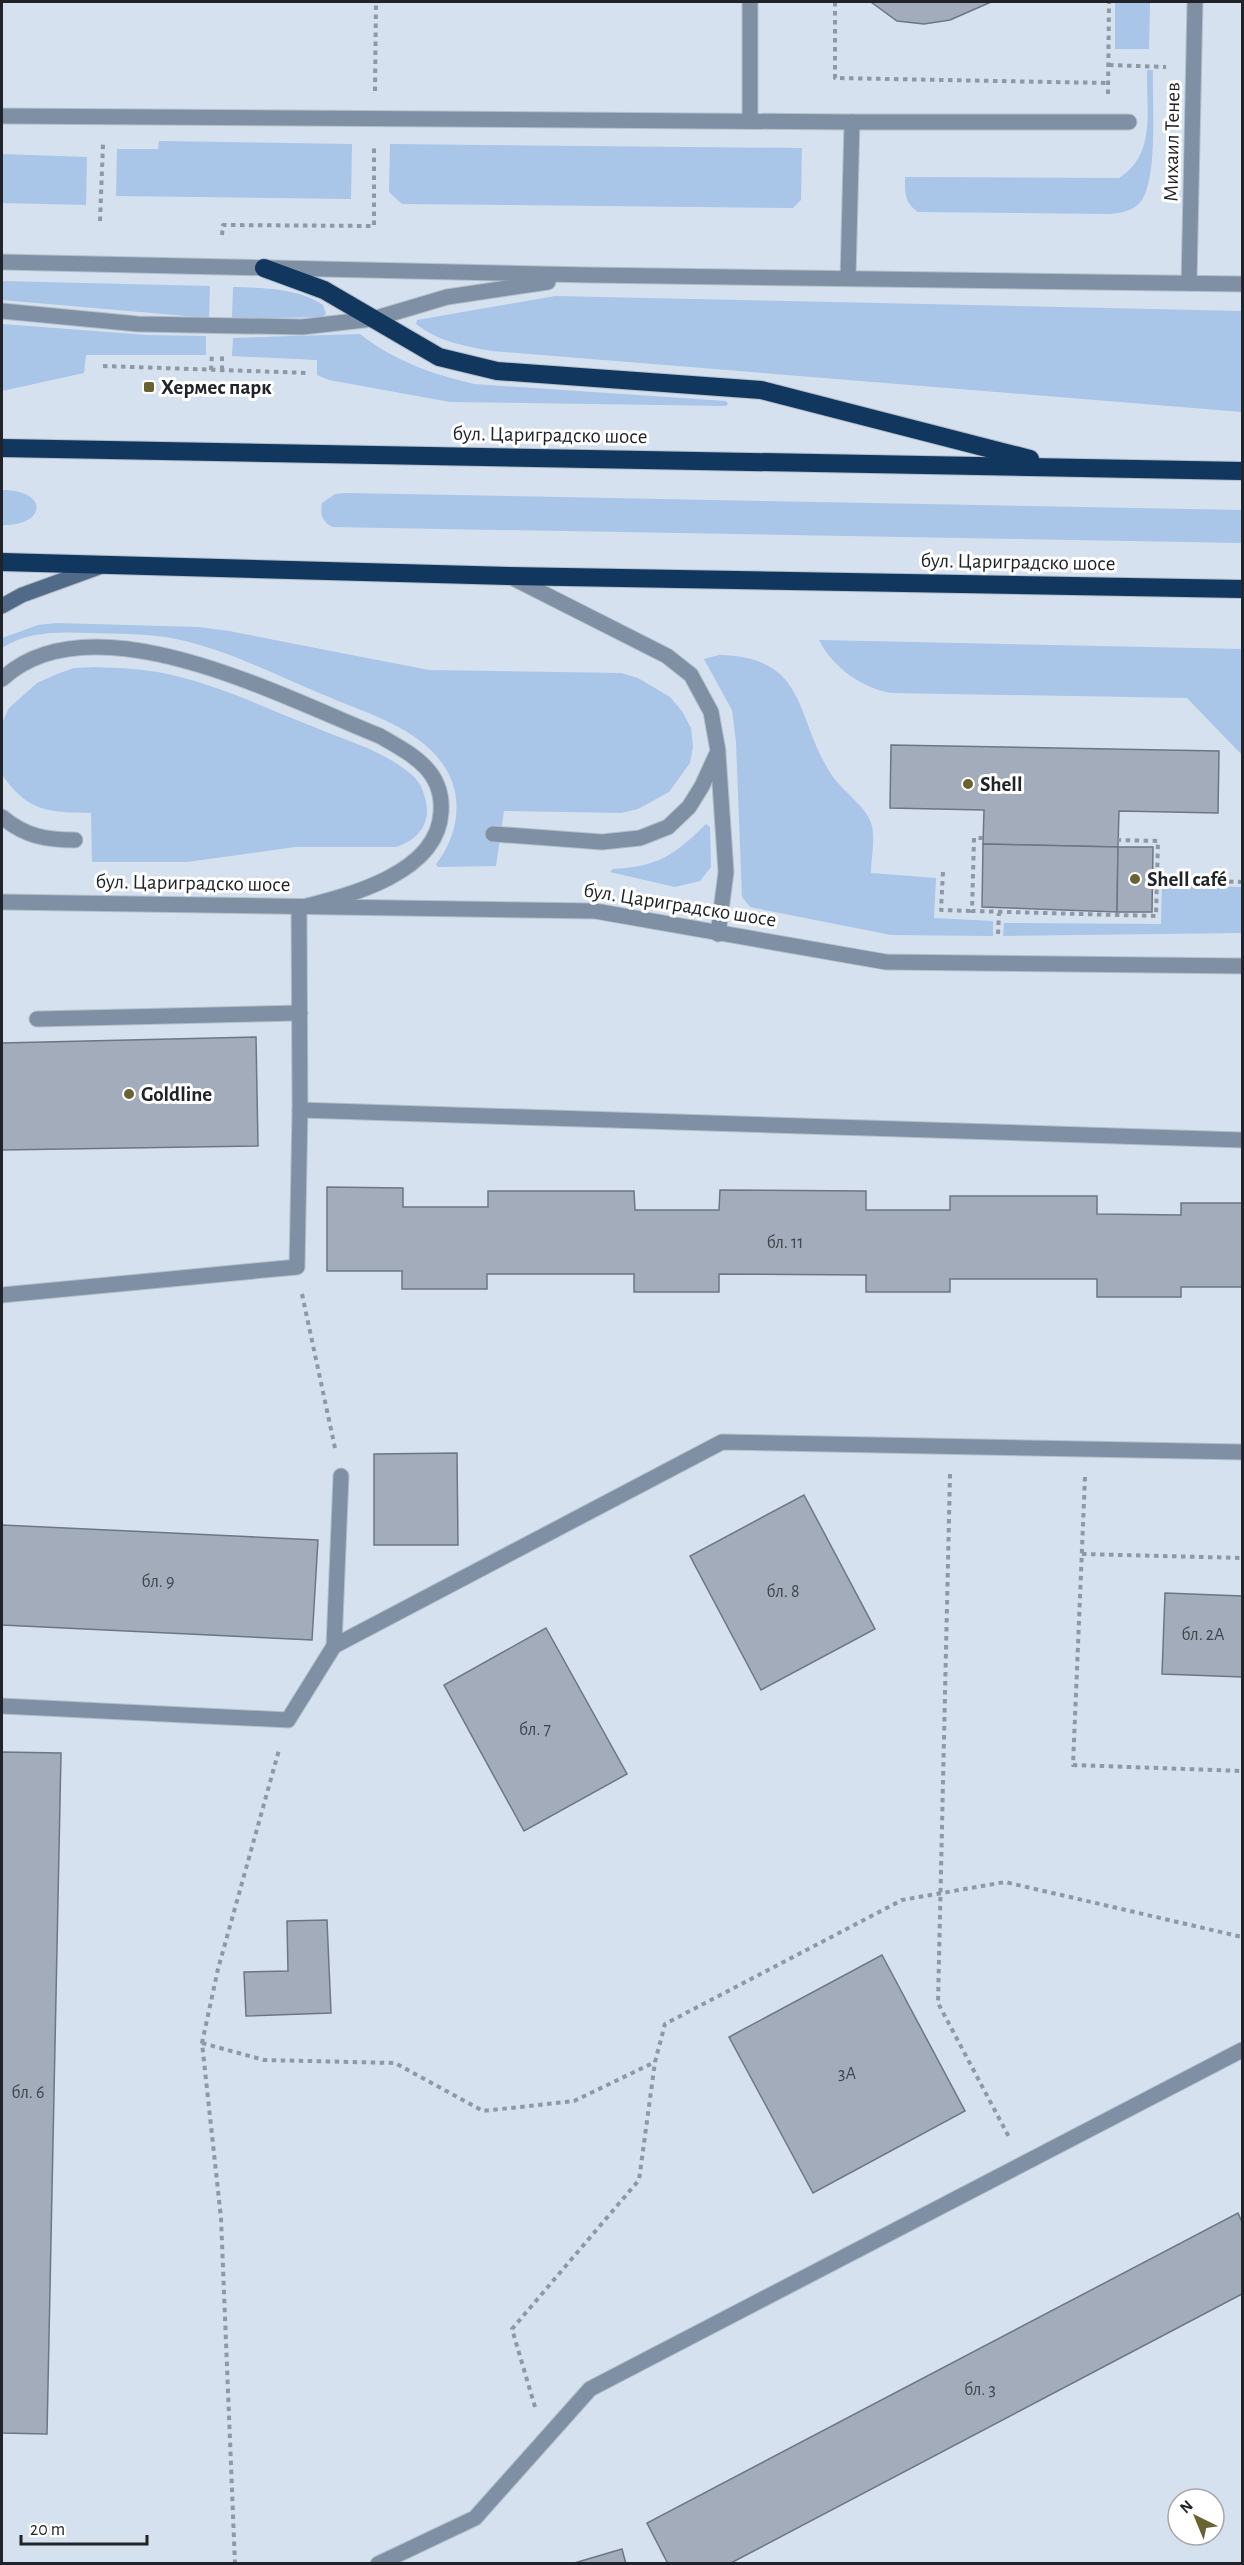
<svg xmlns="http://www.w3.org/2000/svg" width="1244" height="2565" viewBox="0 0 1244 2565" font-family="'Alegreya Sans',sans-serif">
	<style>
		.green { fill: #a9c5e8 }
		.building { fill: #a2acba; stroke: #6d7784; stroke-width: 1.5 }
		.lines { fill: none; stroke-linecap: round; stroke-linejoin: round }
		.lane-casing { stroke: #b4bfcb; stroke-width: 17 }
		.street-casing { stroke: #b4bfcb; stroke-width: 17 }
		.secondary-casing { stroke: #b4bfcb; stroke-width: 17 }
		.highway-casing { stroke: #b4bfcb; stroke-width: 20 }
		.path { stroke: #8f98a3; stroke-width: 4; stroke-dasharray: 4.5 4.5; stroke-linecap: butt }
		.lane { stroke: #7f90a5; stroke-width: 15 }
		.street { stroke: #7f90a5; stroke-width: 15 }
		.secondary { stroke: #516a88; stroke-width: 15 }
		.highway { stroke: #12375f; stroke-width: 18 }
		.poi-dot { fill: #686330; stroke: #fff; stroke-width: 2 }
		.labels { text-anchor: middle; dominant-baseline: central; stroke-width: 6; stroke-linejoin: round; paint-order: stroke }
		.number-label { font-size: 18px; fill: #40464d }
		.street-label { font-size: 21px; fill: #202429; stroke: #fff }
		.poi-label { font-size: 21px; font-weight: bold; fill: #202429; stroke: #fff; text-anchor: start }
	</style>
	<rect width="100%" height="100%" fill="#d5e1ef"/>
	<g class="green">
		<polygon points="1115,2 1150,2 1149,49 1115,49"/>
		<path d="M1147,70H1153C1152,102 1158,174 1142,200C1134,211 1122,213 1109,214L918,212C904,202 905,193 905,177L1119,178C1157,154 1146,109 1147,70Z"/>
		<polygon points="159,141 352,144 351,199 116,196 117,149 158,149"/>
		<polygon points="390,144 802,148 801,200 793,208 402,204 389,192"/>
		<polygon points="2,154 87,157 86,205 2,203"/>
		<polygon points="2,281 210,286 209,318 2,300"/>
		<path d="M233,287C262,288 299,288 323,305L326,314L322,317L232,319Z"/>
		<path d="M555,296L1242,311V412L492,351C465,346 439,342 416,324L417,320Z"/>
		<polygon points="2,324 147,335 206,336 206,355 86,355 84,373 2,391"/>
		<path d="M360,334C394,361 432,374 474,384L726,401L728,404L726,406L450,402L329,380L317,375V360L232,356L233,338Z"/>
		<path d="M2,490C49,490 47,526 2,525Z"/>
		<path d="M346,493L1242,510V543L332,527C322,521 320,515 322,503L335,494Z"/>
		<path d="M57,623L198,627L229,631L429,670L621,673L638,678L670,697L682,711L691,728L693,747L690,763L669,792L638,809L621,813L504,811L496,866L438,867L436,864C459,835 465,794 442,763C416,727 368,714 329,697C279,677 229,650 176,639C148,633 118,634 90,633C58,632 29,631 2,648V638L38,625Z"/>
		<path d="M819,640L1242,649V755L1187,698L892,693C863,689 832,667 819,640Z"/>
		<path d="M719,655C809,657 794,717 831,774C841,790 866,806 871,823C876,837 871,858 871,873L936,878L934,918L993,921V936L891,935L750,907L742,897L736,742L732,710L704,659Z"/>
		<path d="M95,667C119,668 144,669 168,674C218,685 266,708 314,727C347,741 385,751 412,775C422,783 427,800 427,812C426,831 412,842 396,847H295L187,862H92L91,813C50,812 29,813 3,776L2,723L9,708L37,683L57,674L74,668Z"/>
		<path d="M706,824L710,827L711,867L700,881L675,887L610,872L613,869C657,867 675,855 706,824Z"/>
		<polygon points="1162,885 1242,887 1242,933 1003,936 1004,923 1161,924"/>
	</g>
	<g class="building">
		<polygon points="871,2 991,2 950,20 924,24 897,21"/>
		<polygon points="891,745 1219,751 1218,813 1119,811 1118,847 983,844 984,810 890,808"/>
		<polygon points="983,844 1118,847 1117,912 982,907"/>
		<polygon points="1118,847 1153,847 1152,912 1117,912"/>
		<polygon points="256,1037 258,1146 2,1150 2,1043"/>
		<polygon points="327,1187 403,1188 403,1207 488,1207 488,1191 634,1191 635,1210 719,1210 720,1190 866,1191 866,1210 950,1210 950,1196 1097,1196 1097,1214 1181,1215 1181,1203 1242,1203 1242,1287 1181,1287 1181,1297 1097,1297 1097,1279 950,1279 950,1292 866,1292 866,1275 719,1274 719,1292 634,1292 634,1274 487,1274 487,1289 402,1289 402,1271 327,1271"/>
		<polygon points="457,1453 458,1545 374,1545 374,1454"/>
		<polygon points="804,1495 875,1629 761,1690 690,1556"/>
		<polygon points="2,1525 318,1540 312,1640 2,1625"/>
		<polygon points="1165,1593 1242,1596 1242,1677 1162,1674"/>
		<polygon points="546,1628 627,1774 524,1831 444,1685"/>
		<polygon points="2,1752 61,1753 47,2434 2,2433"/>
		<polygon points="327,1920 331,2013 246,2016 244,1972 288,1971 287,1921"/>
		<polygon points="882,1955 965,2111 813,2193 729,2037"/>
		<polygon points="1238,2213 1242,2222 1242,2294 729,2564 668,2564 647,2523"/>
		<polygon points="622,2549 626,2564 571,2564"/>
	</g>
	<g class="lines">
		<defs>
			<g id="lane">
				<polyline points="2,116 852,122"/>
				<polyline points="750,120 750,2"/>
				<polyline points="848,278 852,122 1129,122"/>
				<path d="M2,679C92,595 284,698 380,736C411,754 444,770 441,812C438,874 347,896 299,908L300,1110L297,1267L2,1295"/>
				<polyline points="718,754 726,872 718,934"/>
				<path d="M2,817C25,836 45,840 75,840"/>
				<polyline points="493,834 602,842 640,838 668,827 689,807 702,786 718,751 711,712 691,675 667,656 509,576"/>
				<polyline points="37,1019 300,1013"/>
				<polyline points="300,1110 1242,1140"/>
				<polyline points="334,1646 341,1476"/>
			</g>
			<g id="street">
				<polyline points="2,262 589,275 1242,284"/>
				<polyline points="1189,283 1195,2"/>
				<polyline points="2,311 138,324 302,327 373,319 447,297 548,282"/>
				<polyline points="2,902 595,911 886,962 1242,966"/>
				<polyline points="2,1706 288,1720 334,1646 722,1442 1242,1452"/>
				<polyline points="378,2564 475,2518 590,2389 1242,2050"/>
			</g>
			<polyline id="secondary" points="2,606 22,595 102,566"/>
			<g id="highway">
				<polyline points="264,268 324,290 439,357 497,371 761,390 1030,459"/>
				<polyline points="2,448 1242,471"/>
				<polyline points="2,562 509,576 1242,589"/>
			</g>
		</defs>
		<use href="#lane" class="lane-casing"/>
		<use href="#street" class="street-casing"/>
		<use href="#secondary" class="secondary-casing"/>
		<use href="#highway" class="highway-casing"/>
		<g class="path">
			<polyline points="835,2 835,78 1108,83"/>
			<polyline points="1109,65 1166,67"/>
			<polyline points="375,91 376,2"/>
			<polyline points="1108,94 1109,2"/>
			<polyline points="100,221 103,144"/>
			<polyline points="222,235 223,225 374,226 374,146"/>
			<polyline points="103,366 309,373"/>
			<polyline points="211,370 212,353"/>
			<polyline points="222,370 222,356"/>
			<polyline points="983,838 974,838 972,911 1156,916 1158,841 1118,840"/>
			<polyline points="943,872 941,910 972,911"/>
			<polyline points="1157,879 1242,882"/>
			<polyline points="998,934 999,913"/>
			<polyline points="302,1294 335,1448"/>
			<polyline points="950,1474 938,2003 1010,2139"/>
			<polyline points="1085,1477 1073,1765 1242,1771"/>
			<polyline points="1082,1554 1242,1558"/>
			<polyline points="202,2043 264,2060 395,2063 483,2111 574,2101 655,2062"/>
			<polyline points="535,2407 512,2329 639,2180 655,2062 665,2024 902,1900 1005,1882 1242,1937"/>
			<polyline points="235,2564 221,2218 202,2043 218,1969 279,1750"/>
		</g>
		<use href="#lane" class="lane"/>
		<use href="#street" class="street"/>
		<use href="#secondary" class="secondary"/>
		<use href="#highway" class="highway"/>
	</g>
	<g class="poi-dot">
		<rect x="143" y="381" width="12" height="12" rx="3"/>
		<circle cx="968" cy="784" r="6"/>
		<circle cx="1135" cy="879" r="6"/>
		<circle cx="129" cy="1094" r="6"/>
	</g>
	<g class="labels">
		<g class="number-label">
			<text x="785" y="1243">бл. 11</text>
			<text x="158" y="1582">бл. 9</text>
			<text x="783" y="1592">бл. 8</text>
			<text x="1203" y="1635">бл. 2А</text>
			<text x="535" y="1730">бл. 7</text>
			<text x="847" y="2074">3А</text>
			<text x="28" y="2093">бл. 6</text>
			<text x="980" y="2390">бл. 3</text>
		</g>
		<g class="street-label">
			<text transform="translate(1172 142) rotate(-89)">Михаил Тенев</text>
			<text transform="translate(550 435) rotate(1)">бул. Цариградско шосе</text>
			<text transform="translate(1018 562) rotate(1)">бул. Цариградско шосе</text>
			<text transform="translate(193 883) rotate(1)">бул. Цариградско шосе</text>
			<text transform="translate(680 905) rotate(9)">бул. Цариградско шосе</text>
		</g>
		<g class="poi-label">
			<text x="161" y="387">Хермес парк</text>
			<text x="980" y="784">Shell</text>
			<text x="1147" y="879">Shell café</text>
			<text x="141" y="1094">Goldline</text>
		</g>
	</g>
	<rect width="1244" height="2565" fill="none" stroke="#202429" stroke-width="6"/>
	<g transform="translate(1196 2517) rotate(317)"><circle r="28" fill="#ffffff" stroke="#a6a7a9" stroke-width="1.5"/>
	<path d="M0-4.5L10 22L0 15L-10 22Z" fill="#686330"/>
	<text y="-9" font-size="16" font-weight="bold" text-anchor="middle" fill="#202429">N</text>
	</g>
	<path d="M21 2535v9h126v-9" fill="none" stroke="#202429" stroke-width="3"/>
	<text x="30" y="2535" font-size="18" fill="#202429" stroke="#ffffff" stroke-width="4.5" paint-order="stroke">20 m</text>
</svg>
